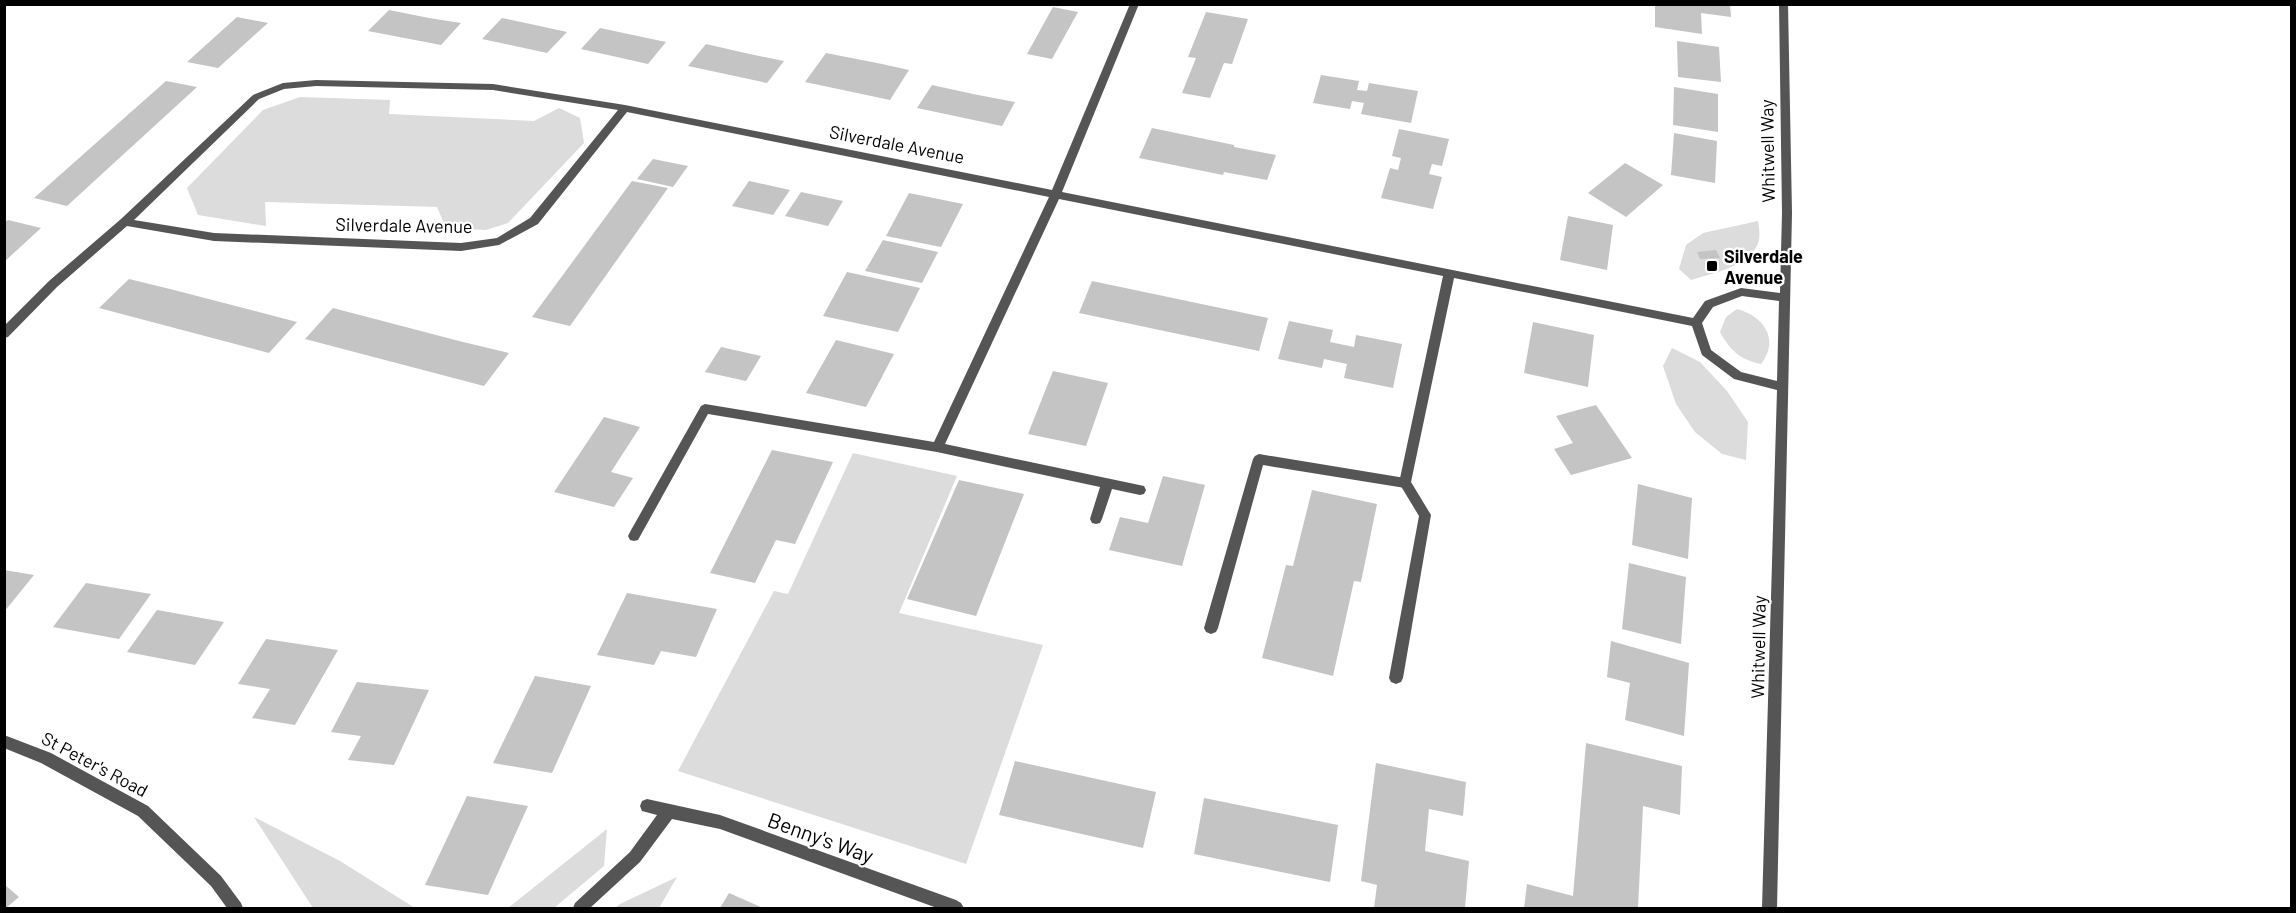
<svg xmlns="http://www.w3.org/2000/svg" width="2296" height="913" viewBox="0 0 2296 913" font-family="Barlow,sans-serif">
	<style>
		.green { fill: #dcdcdc }
		.building { fill: #c4c4c4 }
		.lines { fill: none; stroke-linecap: round; stroke-linejoin: round }
		.lane { fill: #555; fill-rule: evenodd }
		.street { fill: #555; fill-rule: evenodd }
		.poi-dot { fill: #000; stroke: #fff; stroke-width: 2 }
		.labels { text-anchor: middle; dominant-baseline: central; stroke-width: 4.5; stroke-linejoin: round; paint-order: stroke }
		.street-label { font-size: 18px; fill: #000; stroke: #fff }
		.poi-label { font-size: 18px; font-weight: bold; fill: #000; stroke: #fff; text-anchor: start }
		.near-street-label { font-size: 21px; fill: #000; stroke: #fff }
	</style>
	<rect width="100%" height="100%" fill="#fff"/>
	<g class="green">
		<polygon points="300,97 390,100 389,114 534,121 559,108 580,118 584,143 508,223 486,230 446,228 437,207 265,202 266,226 198,215 187,188 263,110"/>
		<path d="M1758,221C1759,227 1760,234 1759,240C1753,266 1713,273 1691,280L1679,269L1686,245L1703,233Z"/>
		<path d="M1737,309C1764,316 1780,340 1761,364C1740,360 1730,350 1720,332L1726,317Z"/>
		<polygon points="1672,348 1700,362 1727,391 1748,422 1746,460 1722,454 1695,432 1676,404 1663,366"/>
		<polygon points="853,453 957,476 899,613 1043,645 966,864 678,771 774,591 788,594"/>
		<polygon points="254,817 340,861 415,908 313,908"/>
		<polygon points="607,829 604,866 554,908 508,908"/>
		<polygon points="677,877 659,908 615,908 620,904"/>
	</g>
	<g class="building">
		<polygon points="1655,4 1730,4 1731,17 1701,13 1702,34 1655,27"/>
		<polygon points="1053,7 1078,12 1052,59 1027,54"/>
		<polygon points="389,10 429,18 461,23 441,45 368,31"/>
		<polygon points="1206,12 1248,19 1232,64 1224,63 1210,98 1182,93 1196,58 1188,57"/>
		<polygon points="237,17 268,23 218,68 187,62"/>
		<polygon points="502,18 535,25 567,32 547,53 482,39"/>
		<polygon points="600,28 666,42 648,64 581,49"/>
		<polygon points="1677,41 1719,47 1721,82 1678,77"/>
		<polygon points="706,44 745,53 784,61 767,83 688,66"/>
		<polygon points="826,53 882,64 909,70 890,100 805,82"/>
		<polygon points="1321,75 1359,81 1357,90 1367,91 1369,83 1418,91 1411,123 1361,114 1364,103 1352,101 1350,109 1313,103"/>
		<polygon points="166,81 197,87 67,206 34,198"/>
		<polygon points="932,85 973,94 1015,102 1002,126 917,108"/>
		<polygon points="1674,87 1718,94 1718,132 1673,125"/>
		<polygon points="1152,128 1234,145 1234,147 1276,155 1267,180 1224,172 1223,175 1139,158"/>
		<polygon points="1399,129 1449,139 1442,166 1432,164 1429,174 1442,177 1433,209 1381,198 1390,168 1398,170 1401,158 1392,156"/>
		<polygon points="1674,133 1717,141 1715,183 1671,175"/>
		<polygon points="653,159 688,166 673,187 637,179"/>
		<polygon points="1625,163 1663,185 1626,217 1588,193"/>
		<polygon points="632,181 668,188 570,326 532,317"/>
		<polygon points="749,181 790,190 773,215 732,206"/>
		<polygon points="801,192 843,201 828,226 785,216"/>
		<polygon points="909,193 963,204 941,247 886,236"/>
		<polygon points="1568,216 1613,225 1607,270 1560,260"/>
		<polygon points="8,220 41,228 4,262 4,223"/>
		<polygon points="883,240 938,252 922,283 865,271"/>
		<polygon points="1716,250 1720,258 1700,259 1697,252"/>
		<polygon points="847,272 920,288 898,332 823,316"/>
		<polygon points="129,279 170,289 297,322 269,353 99,308"/>
		<polygon points="1092,281 1268,318 1259,351 1079,313"/>
		<polygon points="333,308 459,341 509,353 484,386 305,339"/>
		<polygon points="1289,321 1333,330 1330,342 1354,347 1356,335 1402,344 1393,388 1344,378 1347,364 1324,359 1322,368 1278,359"/>
		<polygon points="1533,322 1594,335 1588,387 1524,373"/>
		<polygon points="836,340 894,354 866,407 806,393"/>
		<polygon points="721,347 761,356 746,381 705,372"/>
		<polygon points="1053,371 1108,383 1086,446 1028,434"/>
		<polygon points="1596,405 1632,458 1571,475 1554,449 1573,443 1556,416"/>
		<polygon points="604,417 640,427 611,472 633,478 614,507 554,492"/>
		<polygon points="772,450 833,462 795,544 776,540 755,583 710,573"/>
		<polygon points="1163,476 1205,485 1182,566 1109,550 1120,517 1148,523"/>
		<polygon points="959,480 1024,494 976,616 907,599"/>
		<polygon points="1638,484 1692,498 1688,559 1632,545"/>
		<polygon points="1312,490 1377,504 1361,582 1354,581 1333,676 1262,658 1286,565 1293,566"/>
		<polygon points="1629,563 1686,577 1681,644 1622,629"/>
		<polygon points="4,570 34,575 4,612"/>
		<polygon points="86,583 151,594 119,639 53,627"/>
		<polygon points="627,593 717,609 696,657 661,651 654,665 597,655"/>
		<polygon points="157,610 224,622 195,665 127,652"/>
		<polygon points="266,639 338,650 295,725 252,718 270,689 238,684"/>
		<polygon points="1611,641 1689,663 1684,736 1625,720 1630,683 1607,677"/>
		<polygon points="535,676 591,686 552,773 493,763"/>
		<polygon points="357,682 429,690 394,765 348,760 361,736 331,732"/>
		<polygon points="1586,743 1682,766 1680,815 1643,806 1638,908 1524,908 1527,884 1573,896"/>
		<polygon points="1015,761 1156,792 1143,848 999,815"/>
		<polygon points="1376,763 1466,782 1463,816 1429,809 1425,851 1469,861 1465,908 1374,908 1377,885 1361,881"/>
		<polygon points="467,796 528,806 488,895 425,885"/>
		<polygon points="1204,798 1338,825 1330,882 1194,854"/>
		<polygon points="5,885 19,897 6,908 5,908"/>
		<polygon points="729,893 763,908 720,908"/>
	</g>
	<g class="lines">
		<polygon class="lane" points="1259,454 1405,478 1409,479 1411,483 1409,487 1405,488 1263,465 1218,628 1216,632 1211,634 1206,632 1204,628 1253,459 1255,456"/>
		<g class="street">
			<path d="M1130,4H1139L1062,192L1693,318L1705,301L1741,288L1780,293L1782,213L1779,4H1788L1792,213L1777,908H1762L1777,390L1734,379L1702,355L1692,326L1454,278L1411,482L1431,515L1403,678L1401,682L1396,684L1391,682L1389,678L1419,516L1399,483L1443,276L1059,199L945,444L1144,486L1146,490L1144,494L1140,495L1112,489L1102,519L1100,523L1096,524L1092,523L1090,519L1100,487L937,452L708,414L638,540L634,541L630,540L628,536L630,532L701,406L705,404L934,442L1049,197L627,112L538,224L499,245L461,251L214,241L127,226L57,287L8,337L4,338V326L49,281L121,219L253,95L283,83L316,80L493,84L625,105L1052,190ZM316,86L493,90L618,110L530,218L497,238L461,243L214,233L134,220L259,99L284,89ZM1742,296L1779,301L1777,381L1741,372L1711,350L1702,323L1713,307Z"/>
			<polygon points="4,735 51,753 148,806 221,876 241,903 243,908 227,908 211,886 138,816 41,763 4,748"/>
			<polygon points="647,799 720,815 956,900 961,903 964,908 937,908 720,829 672,819 640,862 590,908 573,908 575,903 630,852 657,815 642,811 640,806 642,801"/>
		</g>
	</g>
	<rect class="poi-dot" x="1706" y="260" width="12" height="12" rx="3"/>
	<g class="labels">
		<g class="street-label">
			<text transform="translate(897 144) rotate(11)">Silverdale Avenue</text>
			<text transform="translate(1767 151) rotate(-91)">Whitwell Way</text>
			<text transform="translate(404 225) rotate(1)">Silverdale Avenue</text>
			<text transform="translate(1758 647) rotate(-89)">Whitwell Way</text>
			<text transform="translate(95 764) rotate(28)">St Peter's Road</text>
		</g>
		<g class="poi-label">
			<text x="1724" y="256">Silverdale<tspan x="1724" dy="21">Avenue</tspan></text>
		</g>
		<g class="near-street-label">
			<text transform="translate(821 837) rotate(20)">Benny's Way</text>
		</g>
	</g>
	<rect width="2296" height="913" fill="none" stroke="#000000" stroke-width="12"/>
</svg>
